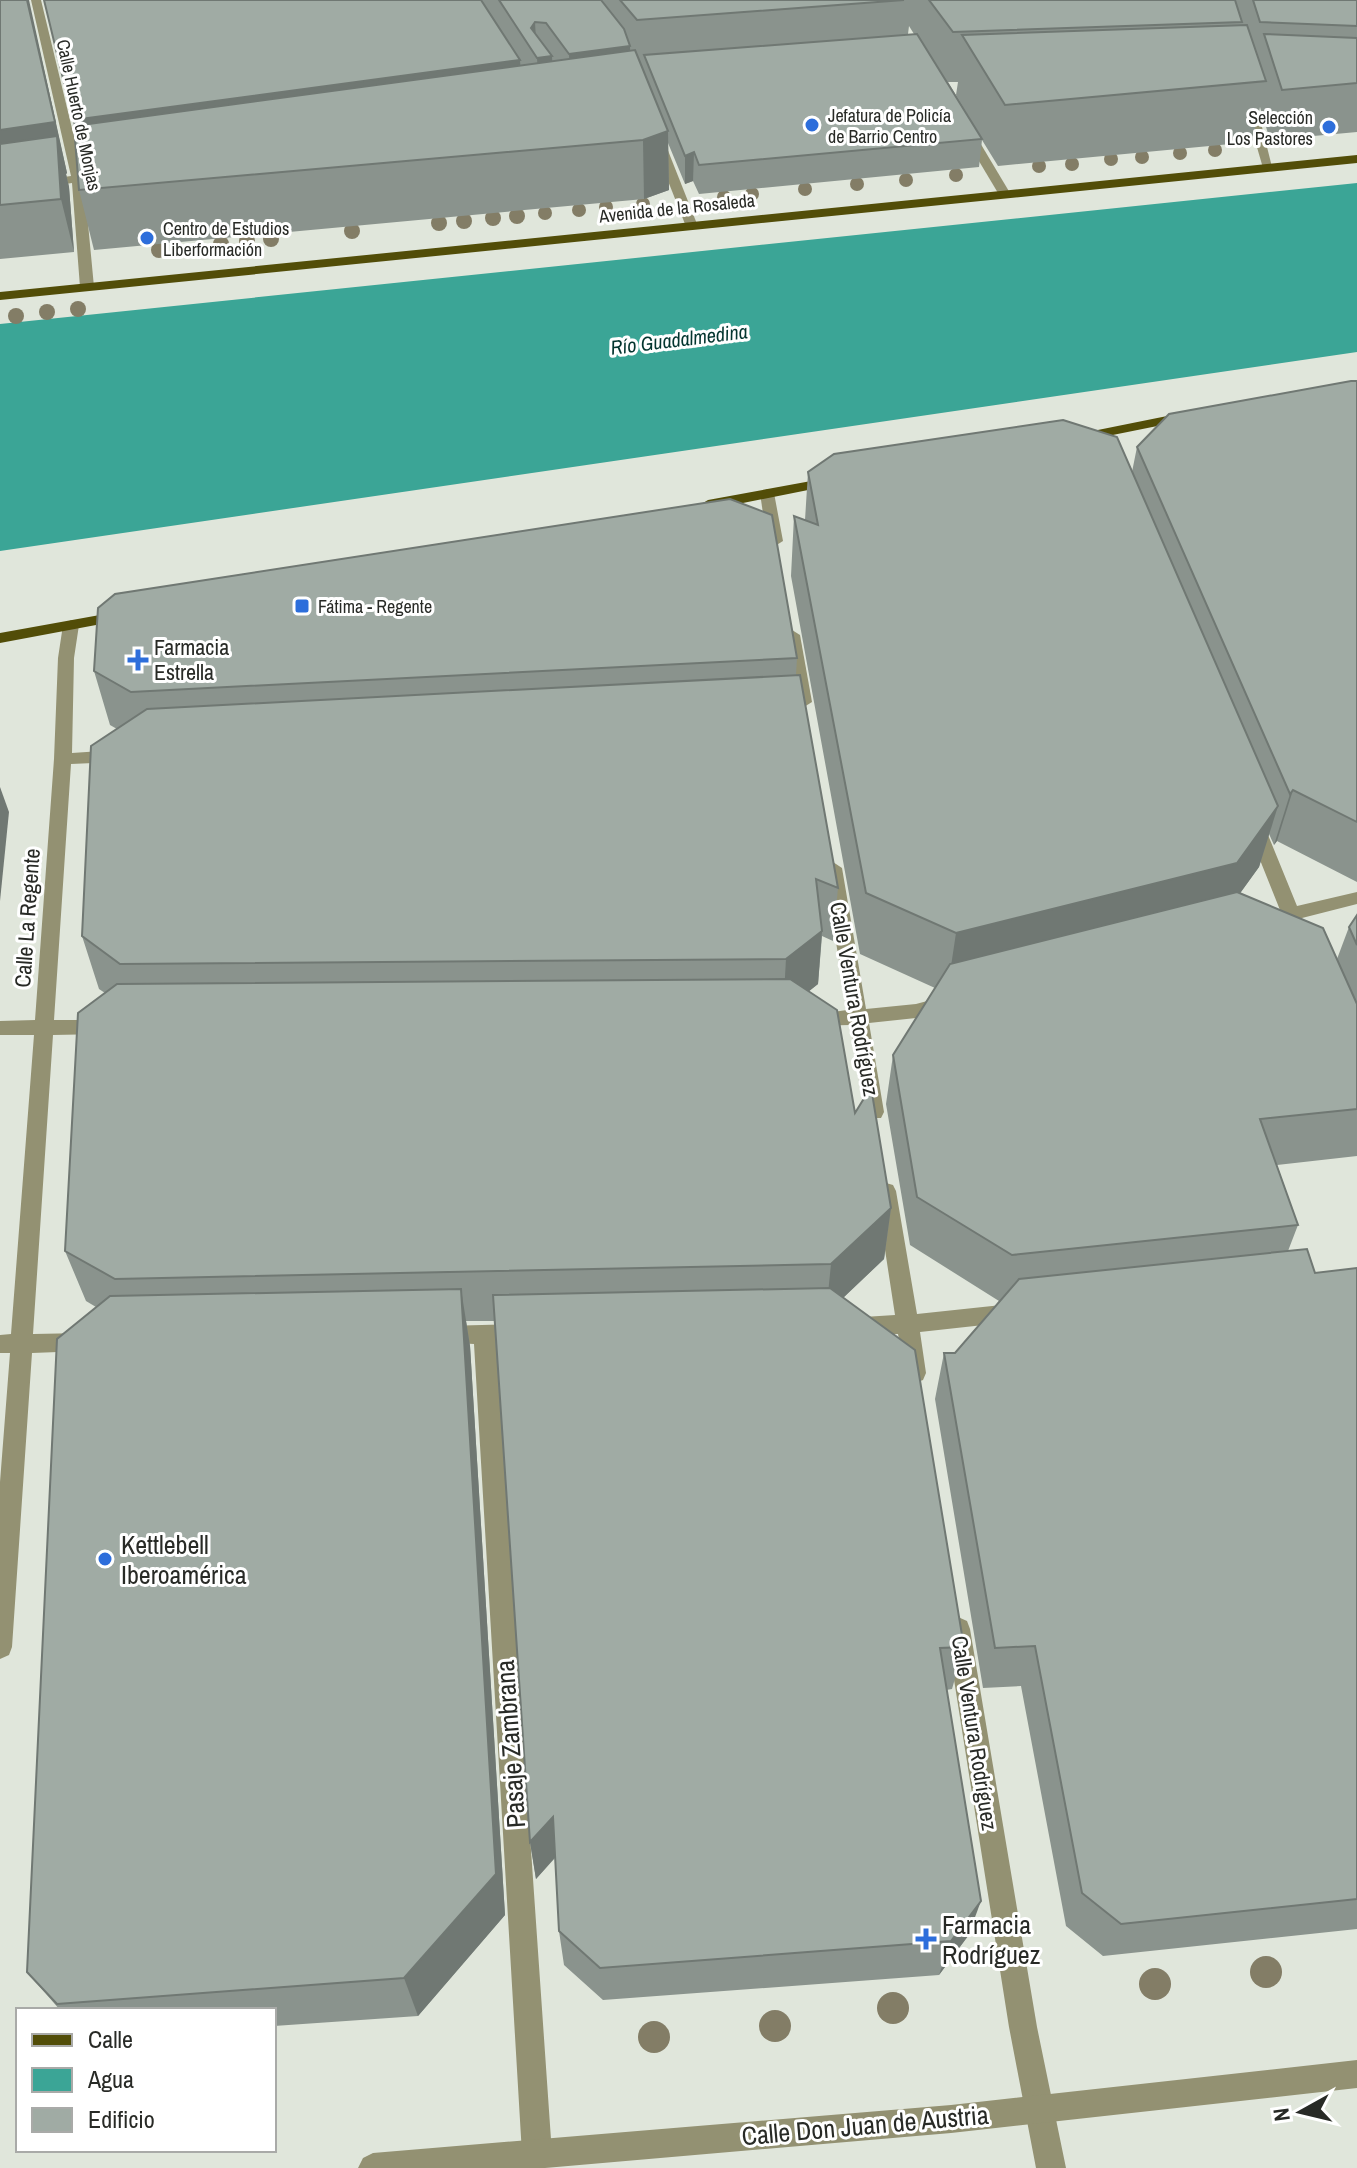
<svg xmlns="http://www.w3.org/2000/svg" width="1357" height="2168" viewBox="0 0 1357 2168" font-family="'Archivo Narrow',sans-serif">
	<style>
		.water { fill: #3ba596 }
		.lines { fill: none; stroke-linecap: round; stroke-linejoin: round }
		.minor { fill: #939172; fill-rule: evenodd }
		.tertiary { fill: #939172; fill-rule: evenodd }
		.primary { fill: #524d08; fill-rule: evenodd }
		.tree { fill: #837d66 }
		.wall { fill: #8a938d; fill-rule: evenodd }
		.shaded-wall { fill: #707873 }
		.building { fill: #a0aba4; stroke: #707873; stroke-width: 2 }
		.poi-dot { fill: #2d6edb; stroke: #fff; stroke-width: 3 }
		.labels { text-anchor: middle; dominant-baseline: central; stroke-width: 6; stroke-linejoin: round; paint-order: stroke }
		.far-street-label { font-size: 18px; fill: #282a26; stroke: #fff }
		.far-poi-label { font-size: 18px; fill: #282a26; stroke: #fff; text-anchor: start }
		.far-water-label { font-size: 20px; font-style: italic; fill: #03352f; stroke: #fff }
		.poi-label { font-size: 22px; fill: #282a26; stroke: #fff; text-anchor: start }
		.street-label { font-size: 22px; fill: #282a26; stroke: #fff }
		.near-poi-label { font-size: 26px; fill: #282a26; stroke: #fff; text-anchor: start }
		.near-street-label { font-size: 26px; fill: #282a26; stroke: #fff }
	</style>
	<rect width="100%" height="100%" fill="#e0e6db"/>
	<polygon class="water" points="1357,183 1357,352 0,551 0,324"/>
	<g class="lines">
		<g class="minor">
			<polygon points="31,0 41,0 83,174 104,171 110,175 84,181 94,287 87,291 80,287 72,183 0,194 0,186 71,176"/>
			<polygon points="1249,96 1255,99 1273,171 1263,168 1243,99"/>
			<polygon points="967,127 973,131 1010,193 1008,196 998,193 961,131"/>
			<polygon points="659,139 665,143 697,224 695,227 685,224 653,143"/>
			<polygon points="767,489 774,493 783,541 775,546 767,541 760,493"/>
			<polygon points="71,620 79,625 74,658 72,753 116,750 125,756 116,762 71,764 54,1020 104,1020 111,1022 114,1027 111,1032 104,1034 53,1035 33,1334 84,1333 92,1335 95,1342 92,1349 84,1351 32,1353 12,1647 9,1655 0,1659 0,1482 10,1353 0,1353 0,1335 11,1334 34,1035 0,1035 0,1021 35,1020 54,759 58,658 63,625"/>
			<polygon points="792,630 800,635 812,702 804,707 796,702 784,635"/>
			<polygon points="1255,819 1264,825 1297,906 1357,892 1357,904 1302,918 1305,925 1296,932 1289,930 1285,922 1264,927 1257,925 1255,920 1257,915 1280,910 1246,825"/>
			<polygon points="833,862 842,868 866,1009 916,1004 946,996 956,1003 953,1008 916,1018 869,1023 884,1112 881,1118 867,1118 864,1112 850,1025 805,1026 802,1021 805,1016 847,1010 824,868"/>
			<polygon points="886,1183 893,1185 896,1191 917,1314 1011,1304 1019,1306 1022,1313 1019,1320 1011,1322 920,1332 926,1373 923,1380 915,1383 907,1380 898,1334 856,1334 848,1332 845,1325 848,1318 895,1315 876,1191 879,1185"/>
			<polygon points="520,1324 528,1326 531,1333 528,1340 496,1343 552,2154 547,2164 538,2168 527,2164 522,2154 474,1344 436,1342 433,1335 436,1328 444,1326"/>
			<polygon points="958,1617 967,1621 970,1629 1037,2027 1066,2168 1036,2168 1009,2027 946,1629 949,1621"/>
		</g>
		<polygon class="tertiary" points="1357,2060 1357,2088 951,2133 545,2168 358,2168 363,2158 373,2153 951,2105"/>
		<g class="primary">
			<polygon points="1357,155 1357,163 0,300 0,292"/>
			<polygon points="1187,412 1194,416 1192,419 1078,442 1071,438 1078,434"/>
			<polygon points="833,477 840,481 838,484 708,510 700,505 708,500"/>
			<polygon points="122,611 128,613 128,619 0,643 0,633"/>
		</g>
	</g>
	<g class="tree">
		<circle cx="1215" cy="150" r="7"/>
		<circle cx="1180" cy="153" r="7"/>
		<circle cx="1142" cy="157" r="7"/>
		<circle cx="1111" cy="159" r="7"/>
		<circle cx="1072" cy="164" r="7"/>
		<circle cx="1039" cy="166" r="7"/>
		<circle cx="956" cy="175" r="7"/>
		<circle cx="906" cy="180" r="7"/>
		<circle cx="857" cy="184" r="7"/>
		<circle cx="805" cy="189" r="7"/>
		<circle cx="752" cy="194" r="7"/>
		<circle cx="724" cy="197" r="7"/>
		<circle cx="643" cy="204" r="7"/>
		<circle cx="606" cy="207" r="7"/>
		<circle cx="579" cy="210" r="7"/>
		<circle cx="545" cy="213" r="7"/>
		<circle cx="517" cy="216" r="8"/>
		<circle cx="493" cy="218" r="8"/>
		<circle cx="464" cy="221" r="8"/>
		<circle cx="439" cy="223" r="8"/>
		<circle cx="352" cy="231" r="8"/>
		<circle cx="271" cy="239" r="8"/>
		<circle cx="247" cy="241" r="8"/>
		<circle cx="221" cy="244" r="8"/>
		<circle cx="159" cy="250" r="8"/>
		<circle cx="78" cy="309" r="8"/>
		<circle cx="47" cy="312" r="8"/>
		<circle cx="16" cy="316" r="8"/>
		<circle cx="1266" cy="1972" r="16"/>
		<circle cx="1155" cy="1984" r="16"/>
		<circle cx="893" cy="2008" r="16"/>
		<circle cx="775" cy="2026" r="16"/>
		<circle cx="654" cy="2037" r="16"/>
	</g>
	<g class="wall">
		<polygon points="0,0 28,1 67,173 66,174 69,187 74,252 0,259"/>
		<path d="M44,0H1357V132L1270,140L1260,107L1252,142L998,166L982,140L979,167L699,194L693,181L685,184L668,143L669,190L644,199L94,250L79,190L74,126ZM909,26L914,34H908ZM948,82H958L956,95L974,125Z"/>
		<polygon points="1357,381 1357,882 1277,841 1274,845 1269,834 1259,867 1240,893 1337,959 1349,927 1357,915 1357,1156 1277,1165 1298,1225 1288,1251 1315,1273 1357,1268 1357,1929 1103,1956 1066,1926 1021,1686 983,1688 935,1399 944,1353 955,1353 999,1301 910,1245 886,1104 893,1055 935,988 860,954 791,576 794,516 805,520 808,472 1132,472 1137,447"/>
		<polygon points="797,658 796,675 838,888 833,941 822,936 818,984 809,991 891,1208 884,1259 843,1298 964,1647 952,1689 946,1690 968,1936 939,1975 603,2000 564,1965 559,1931 555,1858 536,1879 530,1842 494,1321 466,1321 470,1346 505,1915 418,2016 274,2026 274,2010 60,2010 27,1972 96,1307 86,1301 65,1251 105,993 99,989 82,936 117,729 110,725 94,671"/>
	</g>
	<g class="shaded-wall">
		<polygon points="0,0 29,0 67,173 66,174 69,187 74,252 61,199 0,183"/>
		<polygon points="535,22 537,58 552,56 554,106 540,108 537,58 531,28"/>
		<polygon points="630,46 631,96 571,104 569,54"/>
		<polygon points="520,60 523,111 85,172 73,120"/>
		<polygon points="668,131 669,190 644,199 643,140"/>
		<polygon points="694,152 693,181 685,184 685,156"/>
		<polygon points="0,787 9,812 0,901"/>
		<polygon points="1293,790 1277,841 1274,845 1290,794"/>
		<polygon points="1278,806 1259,867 1218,924 947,993 956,933"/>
		<polygon points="822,931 818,984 783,1012 786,959"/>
		<polygon points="891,1208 884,1259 826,1314 831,1264"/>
		<polygon points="461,1289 470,1346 505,1915 418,2016 404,1978"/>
		<polygon points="553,1817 558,1854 536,1879 530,1842"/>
		<polygon points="981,1901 968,1936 939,1975 951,1941"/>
	</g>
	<g class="building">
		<polygon points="0,0 27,0 55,122 0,130"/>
		<polygon points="44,0 481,0 520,60 73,120"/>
		<polygon points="499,0 601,0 624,29 630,46 569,54 546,23 535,22 531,28 552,56 537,58"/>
		<polygon points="620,0 904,0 637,20"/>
		<polygon points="929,0 1235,0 1242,22 953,32"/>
		<polygon points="1253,0 1357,0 1357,26 1260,22"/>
		<polygon points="1247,25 1266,81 1005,105 962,35"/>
		<polygon points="917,34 982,139 699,165 694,152 685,156 644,55"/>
		<polygon points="1264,34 1357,38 1357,83 1282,90"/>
		<polygon points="635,50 668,131 643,140 79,190 74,126"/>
		<polygon points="57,136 61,199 0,205 0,144"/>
		<polygon points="1351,381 1357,381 1357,822 1293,790 1290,794 1137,447 1169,414"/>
		<polygon points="1063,420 1117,437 1278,806 1237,863 956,933 866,893 794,516 818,525 808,472 834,454"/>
		<polygon points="730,499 772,515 797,658 131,692 94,671 98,608 115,594"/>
		<polygon points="800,675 838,888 816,879 822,931 786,959 120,964 82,936 91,746 147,709"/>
		<polygon points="1237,892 1323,928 1357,1004 1357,1109 1260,1119 1298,1225 1012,1255 917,1197 893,1055 950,964"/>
		<polygon points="1357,915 1357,945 1349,927"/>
		<polygon points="790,979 837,1010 855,1113 871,1087 891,1208 831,1264 115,1279 65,1251 78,1013 117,984"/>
		<polygon points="1307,1249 1315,1273 1357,1268 1357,1899 1121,1924 1082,1893 1035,1646 995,1648 944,1353 955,1353 1019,1279"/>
		<polygon points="830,1288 915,1350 964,1647 940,1648 981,1901 951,1941 600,1968 559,1931 553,1817 530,1842 493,1295"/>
		<polygon points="461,1289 496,1874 404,1978 57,2004 27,1972 57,1339 110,1296"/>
	</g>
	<g class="poi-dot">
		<circle cx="812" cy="125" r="8"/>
		<circle cx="1329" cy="127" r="8"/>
		<circle cx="147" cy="238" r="8"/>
		<rect x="294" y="598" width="16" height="16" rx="4"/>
		<path d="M134 648h8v8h8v8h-8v8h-8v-8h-8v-8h8z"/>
		<circle cx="105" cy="1559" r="8"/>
		<path d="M922 1927h8v8h8v8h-8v8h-8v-8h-8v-8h8z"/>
	</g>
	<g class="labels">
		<g class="far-street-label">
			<text transform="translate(79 115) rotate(78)">Calle Huerto de Monjas</text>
			<text transform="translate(677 208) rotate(-6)">Avenida de la Rosaleda</text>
		</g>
		<g class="far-poi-label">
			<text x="828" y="115">Jefatura de Policía<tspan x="828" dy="21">de Barrio Centro</tspan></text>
			<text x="1313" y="117" text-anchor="end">Selección<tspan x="1313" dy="21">Los Pastores</tspan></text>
			<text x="163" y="228">Centro de Estudios<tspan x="163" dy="21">Liberformación</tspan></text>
			<text x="318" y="606">Fátima - Regente</text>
		</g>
		<g class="far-water-label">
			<text transform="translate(679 339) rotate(-7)">Río Guadalmedina</text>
		</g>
		<g class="poi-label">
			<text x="154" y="647">Farmacia<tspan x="154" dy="25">Estrella</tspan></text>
		</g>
		<g class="street-label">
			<text transform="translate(27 918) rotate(-86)">Calle La Regente</text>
			<text transform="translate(855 999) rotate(80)">Calle Ventura Rodríguez</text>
			<text transform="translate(975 1733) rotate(81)">Calle Ventura Rodríguez</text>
		</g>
		<g class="near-poi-label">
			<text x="121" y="1544">Kettlebell<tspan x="121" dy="30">Iberoamérica</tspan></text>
			<text x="942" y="1924">Farmacia<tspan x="942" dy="30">Rodríguez</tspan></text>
		</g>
		<g class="near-street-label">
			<text transform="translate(510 1744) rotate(-94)">Pasaje Zambrana</text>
			<text transform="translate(865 2125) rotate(-5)">Calle Don Juan de Austria</text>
		</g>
	</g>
	<rect x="16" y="2008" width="260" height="144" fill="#ffffff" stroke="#a9aaa8" stroke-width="2"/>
	<rect x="32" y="2034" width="40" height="12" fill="#524d08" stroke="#a9aaa8" stroke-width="2"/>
	<text x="88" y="2048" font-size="24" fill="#282a26">Calle</text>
	<rect x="32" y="2068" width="40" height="24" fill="#3ba596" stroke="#a9aaa8" stroke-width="2"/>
	<text x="88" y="2088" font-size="24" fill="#282a26">Agua</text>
	<rect x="32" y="2108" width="40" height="24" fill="#a0aba4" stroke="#a9aaa8" stroke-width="2"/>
	<text x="88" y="2128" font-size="24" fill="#282a26">Edificio</text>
	<g transform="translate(1301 2112) rotate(262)" stroke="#ffffff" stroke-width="6" paint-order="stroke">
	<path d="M0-6L14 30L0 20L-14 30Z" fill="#282a26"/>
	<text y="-12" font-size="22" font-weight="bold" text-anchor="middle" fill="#282a26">N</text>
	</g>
</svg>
